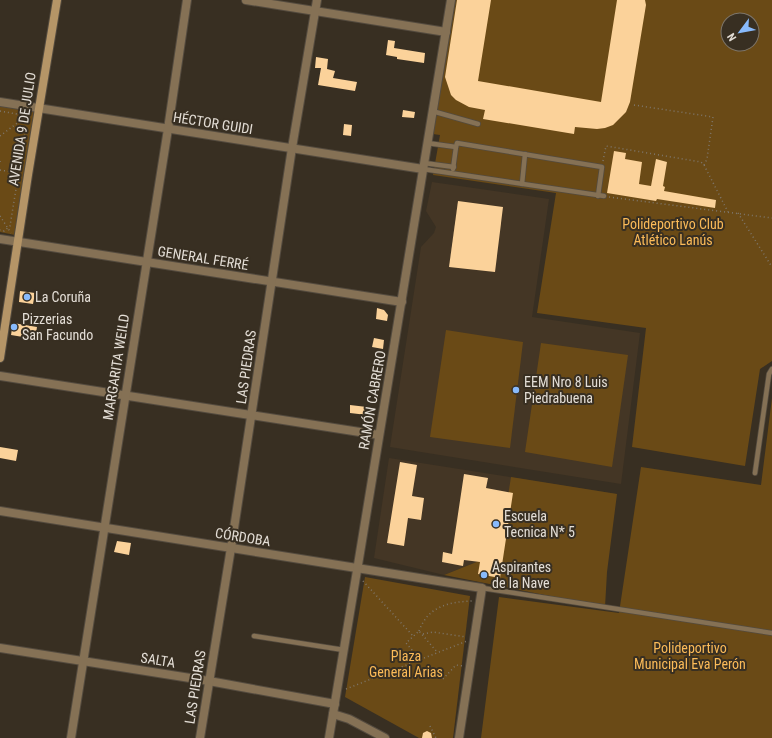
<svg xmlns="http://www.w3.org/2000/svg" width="772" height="738" viewBox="0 0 772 738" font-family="'Roboto Condensed',sans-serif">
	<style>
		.built { fill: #443625 }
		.green { fill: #6a4a16; fill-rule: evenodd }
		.building { fill: #fbd29a }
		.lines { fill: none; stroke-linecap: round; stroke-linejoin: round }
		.lane-casing { stroke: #544b3f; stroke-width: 6 }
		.street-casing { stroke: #544b3f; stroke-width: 10 }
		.secondary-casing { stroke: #544b3f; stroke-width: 10 }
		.path { stroke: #7f776c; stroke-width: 1.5; stroke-dasharray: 1 3; stroke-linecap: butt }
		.lane { stroke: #857155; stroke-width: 4.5 }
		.street { stroke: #857155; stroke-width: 8 }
		.secondary { stroke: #b59567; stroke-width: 8 }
		.poi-dot { fill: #88bafc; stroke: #382f22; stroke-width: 1.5 }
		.labels { text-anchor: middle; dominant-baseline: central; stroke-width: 4; stroke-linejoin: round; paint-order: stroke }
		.street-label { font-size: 14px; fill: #e4ded6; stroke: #382f22 }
		.park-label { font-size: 14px; fill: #fcbb58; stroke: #382f22 }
		.poi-label { font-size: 14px; fill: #e4ded6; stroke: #382f22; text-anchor: start }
	</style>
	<rect width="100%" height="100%" fill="#382f22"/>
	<g class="built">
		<polygon points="432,182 549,199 532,317 640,333 621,484 390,447 421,247 434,233 436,227 426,211"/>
		<polygon points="389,458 617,494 499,553 444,575 374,558"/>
	</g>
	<g class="green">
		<path d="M454,0H772V361L760,369L745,466L632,447L646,328L537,313L556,193L433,175L440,135L433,134ZM728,20H752V44H728Z"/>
		<polygon points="0,106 34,112 15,235 0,232"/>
		<polygon points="446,330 523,342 510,448 430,437"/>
		<polygon points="541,343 628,355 612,467 525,452"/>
		<polygon points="772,398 772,738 481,738 499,597 619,613 641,467 761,485"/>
		<polygon points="511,477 617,494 607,572 605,607 444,575 499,553"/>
		<polygon points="365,577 470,596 453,738 419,738 345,697"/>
	</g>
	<g class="building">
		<polygon points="457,0 491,0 478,81 601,102 617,0 645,0 646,5 630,102 626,112 613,125 605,128 597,129 575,127 574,134 483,119 485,110 469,107 456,100 451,95 445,77"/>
		<polygon points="388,40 395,41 394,48 425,53 424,63 397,59 397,57 386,55"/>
		<polygon points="316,57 328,59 327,69 335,71 333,78 357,82 355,91 318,85 321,68 315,68"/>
		<polygon points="403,110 415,112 414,118 402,117"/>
		<polygon points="344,124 352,125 351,136 343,135"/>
		<polygon points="614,151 626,153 625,159 642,162 639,184 651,186 656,159 667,162 663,186 665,187 664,191 716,200 715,208 657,199 656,201 607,193"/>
		<polygon points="458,201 503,207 495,272 449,267"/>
		<polygon points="20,291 35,293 33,304 19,302"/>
		<polygon points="377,308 384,310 388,315 387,321 376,319"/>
		<polygon points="13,323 37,327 35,339 11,335"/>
		<polygon points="374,338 384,340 383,349 372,347"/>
		<polygon points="350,405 367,407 367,415 350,413"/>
		<polygon points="0,447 18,450 16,461 0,458"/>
		<polygon points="400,462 417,465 412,496 424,498 421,520 408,518 404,546 387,543"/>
		<polygon points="464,474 488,478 486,488 513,493 500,578 478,574 480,562 464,560 463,566 442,562 443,552 452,554"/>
		<polygon points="117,541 131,543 129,555 114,552"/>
		<polygon points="427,731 431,733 432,738 422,738 423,733"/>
	</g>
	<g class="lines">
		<defs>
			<g id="lane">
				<polyline points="432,111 478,124"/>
				<polyline points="427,143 456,147 457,143 602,167 598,196"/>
				<polyline points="424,163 454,167"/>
				<polyline points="423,169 604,196"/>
				<polyline points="453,169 456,147"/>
				<polyline points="522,184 525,154"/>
				<polyline points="755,473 769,374 772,369"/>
				<polyline points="482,588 772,633"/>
				<polyline points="254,636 344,650"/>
			</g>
			<g id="street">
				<polyline points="246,0 446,32"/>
				<polyline points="0,102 423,169"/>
				<polyline points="0,239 402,302"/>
				<polyline points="0,376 379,435"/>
				<polyline points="0,511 482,588 459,738"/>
				<polyline points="0,648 209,681 335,704"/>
				<polyline points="333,714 349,719 385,738"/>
				<polyline points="71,738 168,129 187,0"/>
				<polyline points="200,738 231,548 292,148 317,0"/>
				<path d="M329,738C370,492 412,246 451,0"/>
			</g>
			<polyline id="secondary" points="0,358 28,175 57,0"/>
		</defs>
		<use href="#lane" class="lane-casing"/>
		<use href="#street" class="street-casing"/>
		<use href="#secondary" class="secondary-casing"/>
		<g class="path">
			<polyline points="634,105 713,117 707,159 704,165"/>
			<polyline points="0,111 22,115 27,121 10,226 4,231 0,230"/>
			<polyline points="0,136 24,118 26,113"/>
			<polyline points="0,161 0,163"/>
			<polyline points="603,161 606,146 701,162 704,165 728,212"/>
			<polyline points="0,170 18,173"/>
			<polyline points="609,197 772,218"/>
			<polyline points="738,213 772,267"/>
			<polyline points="0,216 11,233"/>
			<polyline points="363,581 413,636"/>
			<path d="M419,631C428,606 449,602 472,601"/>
			<polyline points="423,634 433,632 466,637"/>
			<polyline points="420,659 406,643 419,631 438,653"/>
			<polyline points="443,679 456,665 463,666"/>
			<polyline points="346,689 467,641"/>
			<polyline points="430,726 436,738"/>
		</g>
		<use href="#lane" class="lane"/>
		<use href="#street" class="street"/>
		<use href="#secondary" class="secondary"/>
	</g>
	<g class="poi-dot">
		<circle cx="27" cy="297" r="4"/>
		<circle cx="14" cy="327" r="4"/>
		<circle cx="516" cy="390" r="4"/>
		<circle cx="496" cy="524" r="4"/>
		<circle cx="484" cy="575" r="4"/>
	</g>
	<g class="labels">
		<g class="street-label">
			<text transform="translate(213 123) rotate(9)">HÉCTOR GUIDI</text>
			<text transform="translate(22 129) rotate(-81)">AVENIDA 9 DE JULIO</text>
			<text transform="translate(203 258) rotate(9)">GENERAL FERRÉ</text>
			<text transform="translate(116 367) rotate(-81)">MARGARITA WEILD</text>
			<text transform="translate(246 367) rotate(-82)">LAS PIEDRAS</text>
			<text transform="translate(372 400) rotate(-80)">RAMÓN CABRERO</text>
			<text transform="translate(243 537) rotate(9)">CÓRDOBA</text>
			<text transform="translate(158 660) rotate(9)">SALTA</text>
			<text transform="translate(195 687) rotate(-81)">LAS PIEDRAS</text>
		</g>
		<g class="park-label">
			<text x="673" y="224">Polideportivo Club<tspan x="673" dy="16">Atlético Lanús</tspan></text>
			<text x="690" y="648">Polideportivo<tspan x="690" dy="16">Municipal Eva Perón</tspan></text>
			<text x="406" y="656">Plaza<tspan x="406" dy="16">General Arias</tspan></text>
		</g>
		<g class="poi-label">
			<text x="35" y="297">La Coruña</text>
			<text x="22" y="319">Pizzerias<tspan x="22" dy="16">San Facundo</tspan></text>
			<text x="524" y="382">EEM Nro 8 Luis<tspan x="524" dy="16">Piedrabuena</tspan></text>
			<text x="504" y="516">Escuela<tspan x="504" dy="16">Tecnica N* 5</tspan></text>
			<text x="492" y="567">Aspirantes<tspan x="492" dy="16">de la Nave</tspan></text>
		</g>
	</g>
	<g transform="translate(740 32) rotate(238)"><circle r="19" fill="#382f22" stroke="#7d756a"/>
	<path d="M0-3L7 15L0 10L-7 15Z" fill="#88bafc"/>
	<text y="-6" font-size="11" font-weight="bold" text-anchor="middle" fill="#e4ded6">N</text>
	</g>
</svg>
